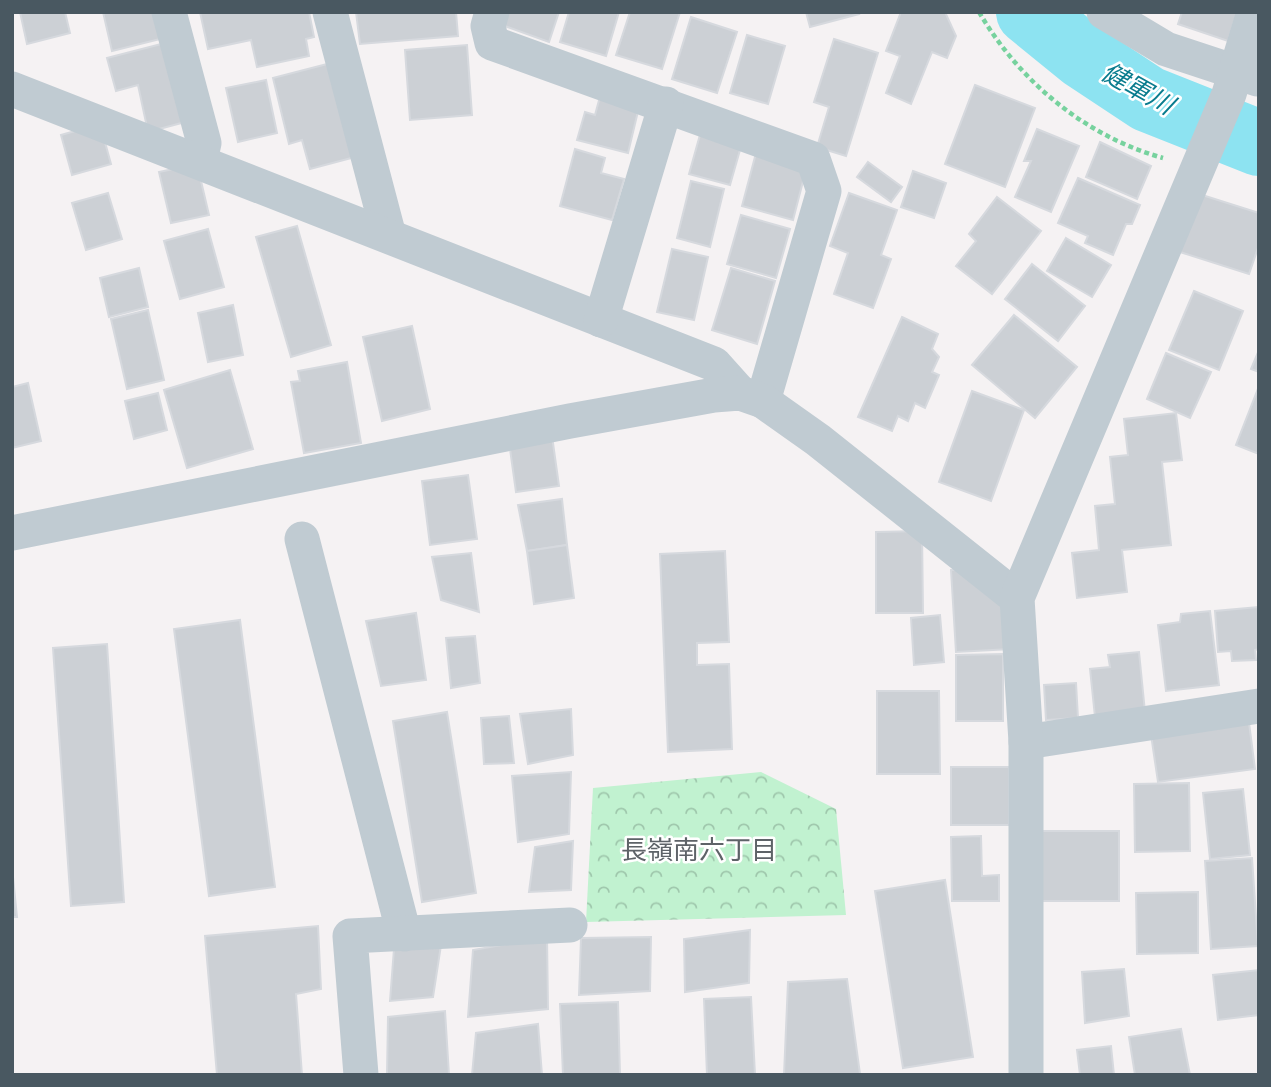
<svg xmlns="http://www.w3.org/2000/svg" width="1271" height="1087" viewBox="0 0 1271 1087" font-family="'Public Sans','Noto Sans JP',sans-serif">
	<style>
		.forest { fill: url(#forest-crowns) }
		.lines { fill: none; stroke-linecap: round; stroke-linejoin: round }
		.river { stroke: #8de3f1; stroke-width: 66 }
		.building { fill: #ccd0d5; stroke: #d6d9de; stroke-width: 2 }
		.path { stroke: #77d29e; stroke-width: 4.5; stroke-dasharray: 5 3.5; stroke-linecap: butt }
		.street { stroke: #c0cbd2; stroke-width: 35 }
		.labels { text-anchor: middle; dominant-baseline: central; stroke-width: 5; stroke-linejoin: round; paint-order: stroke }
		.water-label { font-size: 26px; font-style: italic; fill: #097c8e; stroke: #fff }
		.neighbourhood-label { font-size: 26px; fill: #5e6368; stroke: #fff }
	</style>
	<defs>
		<pattern id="forest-crowns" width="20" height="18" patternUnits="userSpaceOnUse" patternTransform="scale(1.75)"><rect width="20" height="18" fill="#c1f2d0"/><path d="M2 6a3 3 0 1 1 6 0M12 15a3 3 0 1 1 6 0" fill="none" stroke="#9fc7ac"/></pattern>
	</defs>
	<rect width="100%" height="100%" fill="#f5f2f3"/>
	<polygon class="forest" points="761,772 836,809 846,915 586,922 593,788"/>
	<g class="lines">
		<polyline class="river" points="1029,12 1083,56 1148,99 1259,143"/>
	</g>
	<g class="building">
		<polygon points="20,12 65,12 70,33 27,44"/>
		<polygon points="103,12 158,12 164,38 112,51"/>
		<polygon points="200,12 309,12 314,37 306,39 309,56 257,67 251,40 208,49"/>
		<polygon points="356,12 456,12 458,36 360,44"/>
		<polygon points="506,12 559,12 549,42 502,25"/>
		<polygon points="569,12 619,12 606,56 560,42"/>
		<polygon points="630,12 680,12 662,69 616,55"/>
		<polygon points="806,12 858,12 859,14 810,27"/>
		<polygon points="901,12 945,12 956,36 947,58 932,52 911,104 886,93 900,56 886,51"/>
		<polygon points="1182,12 1237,12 1228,41 1178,24"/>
		<polygon points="691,17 737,32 717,93 672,79"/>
		<polygon points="747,35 785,46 768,104 730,93"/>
		<polygon points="834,39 878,53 846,156 817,147 829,107 814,102"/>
		<polygon points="169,42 189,121 148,132 138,85 116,91 107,58"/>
		<polygon points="467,45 472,115 410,120 405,50"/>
		<polygon points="331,63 355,157 310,169 302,140 289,144 273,78"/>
		<polygon points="266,80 277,133 238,142 226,88"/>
		<polygon points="975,85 1035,108 1005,187 945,164"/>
		<polygon points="601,93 640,103 628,153 577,140 585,112 595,115"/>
		<polygon points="100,124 111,164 72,175 61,135"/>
		<polygon points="703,124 744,136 730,185 689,174"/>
		<polygon points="1037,129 1079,146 1051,212 1015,197 1031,161 1024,161"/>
		<polygon points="1100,142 1151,166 1137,199 1086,177"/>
		<polygon points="575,149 605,158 601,173 624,179 612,220 560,206"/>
		<polygon points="756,153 807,166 793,220 742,206"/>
		<polygon points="868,162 902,187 891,202 857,177"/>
		<polygon points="197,164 209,215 171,223 159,172"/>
		<polygon points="913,171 946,183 934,218 901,207"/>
		<polygon points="1078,178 1140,205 1132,224 1126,224 1113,255 1085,243 1088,236 1058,223"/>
		<polygon points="691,181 724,189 710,247 677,238"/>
		<polygon points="108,193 122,239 86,250 72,203"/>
		<polygon points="849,193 897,210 881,255 891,259 873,308 834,294 848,253 830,246"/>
		<polygon points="1199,194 1259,213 1259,245 1249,274 1180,252"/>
		<polygon points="997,197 1041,231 992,294 956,266 976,241 969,234"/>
		<polygon points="741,215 790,229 776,278 727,264"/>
		<polygon points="297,226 331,345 291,357 256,237"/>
		<polygon points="208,229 224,287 180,299 164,241"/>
		<polygon points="1066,238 1111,265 1092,297 1047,271"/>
		<polygon points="672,249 708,257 694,320 657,312"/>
		<polygon points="1032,264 1085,306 1058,341 1005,299"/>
		<polygon points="139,268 148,307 109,317 100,278"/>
		<polygon points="731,268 775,281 757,344 712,330"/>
		<polygon points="1194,291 1243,311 1219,370 1169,350"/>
		<polygon points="233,305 243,355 208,362 198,313"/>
		<polygon points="148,310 164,380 127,389 111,319"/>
		<polygon points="1014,315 1077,367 1035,418 972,365"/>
		<polygon points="902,317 938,334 932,349 939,357 932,372 939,375 925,408 915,403 908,421 898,416 892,431 858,417"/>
		<polygon points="412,326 430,409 382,421 363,337"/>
		<polygon points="1259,350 1259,372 1251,369"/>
		<polygon points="1166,353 1211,372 1190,418 1147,399"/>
		<polygon points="347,362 361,443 304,453 291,382 300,381 298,371"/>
		<polygon points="230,370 253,449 187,468 164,390"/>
		<polygon points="28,383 41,441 12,448 12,387"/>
		<polygon points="1259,386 1259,454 1236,445"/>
		<polygon points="972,391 1024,410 991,501 939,482"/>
		<polygon points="158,393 167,430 134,439 125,401"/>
		<polygon points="1176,413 1182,460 1162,462 1171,545 1122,550 1127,592 1077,598 1072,553 1099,550 1095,506 1115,504 1110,457 1128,455 1124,419"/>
		<polygon points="552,436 559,486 516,492 509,442"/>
		<polygon points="468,475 477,539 430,545 422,481"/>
		<polygon points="562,499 567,545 527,551 518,505"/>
		<polygon points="922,531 923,613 876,613 876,532"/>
		<polygon points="567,545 574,598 534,604 527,551"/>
		<polygon points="725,551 729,642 697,643 697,665 729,664 732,749 668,752 660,554"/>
		<polygon points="471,553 479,612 441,600 432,557"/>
		<polygon points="969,569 1008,599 1011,649 956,652 951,570"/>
		<polygon points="1258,607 1259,649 1255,650 1256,660 1232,661 1231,651 1218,652 1215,611"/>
		<polygon points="1210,611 1219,685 1166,691 1158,625 1180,622 1181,614"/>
		<polygon points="416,613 426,680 381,686 366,621"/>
		<polygon points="940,615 944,662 914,665 911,618"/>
		<polygon points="240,620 275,887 209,896 174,629"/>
		<polygon points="475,636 480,683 451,688 446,638"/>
		<polygon points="107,644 124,902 71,906 53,648"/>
		<polygon points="1139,652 1145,712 1095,717 1090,669 1110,667 1108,655"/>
		<polygon points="1003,654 1003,721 956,721 956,655"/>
		<polygon points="1076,683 1078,718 1046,720 1044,685"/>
		<polygon points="877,691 939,691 940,774 877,774"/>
		<polygon points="571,709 573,755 528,764 520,714"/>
		<polygon points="447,712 476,893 422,902 393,721"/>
		<polygon points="1248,715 1255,769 1158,782 1150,728"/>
		<polygon points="509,716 514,763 484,764 481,718"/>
		<rect x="951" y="767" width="58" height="58"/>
		<polygon points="571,772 569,834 518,842 512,776"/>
		<polygon points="1189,783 1190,851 1135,852 1134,784"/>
		<polygon points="1243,789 1250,855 1210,859 1203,793"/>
		<rect x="1038" y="831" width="81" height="70"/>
		<polygon points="981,836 982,876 999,875 999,901 952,901 951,837"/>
		<polygon points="573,841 571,890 529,892 535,847"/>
		<polygon points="1252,858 1258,946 1211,949 1205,861"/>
		<polygon points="12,867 17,917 12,917"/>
		<polygon points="945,880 973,1057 903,1068 875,891"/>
		<polygon points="1198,892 1198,953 1137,954 1136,893"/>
		<polygon points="318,926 321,989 296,994 302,1075 217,1075 205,936"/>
		<polygon points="750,930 749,983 685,992 684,939"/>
		<polygon points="547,937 548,1009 468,1017 473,950"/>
		<polygon points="651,937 650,991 579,995 581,938"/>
		<polygon points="441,945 433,997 390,1001 394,949"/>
		<polygon points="1124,969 1129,1016 1085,1023 1082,972"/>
		<polygon points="1259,970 1259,1015 1218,1020 1213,975"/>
		<polygon points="847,979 860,1074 784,1075 788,982"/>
		<polygon points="751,997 755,1075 707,1075 704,999"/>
		<polygon points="618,1002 620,1075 563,1075 560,1004"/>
		<polygon points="445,1011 449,1075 387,1075 388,1017"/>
		<polygon points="538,1024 542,1075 472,1075 476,1033"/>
		<polygon points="1181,1029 1190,1075 1135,1075 1129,1037"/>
		<polygon points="1111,1046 1114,1075 1080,1075 1077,1050"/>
	</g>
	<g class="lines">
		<path class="path" d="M979,12C1020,82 1085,136 1163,158"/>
		<g class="street">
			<polyline points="169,12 204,143 200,161"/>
			<polyline points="330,12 389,236"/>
			<polyline points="492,12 488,26 492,43 813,159 824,191 763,401"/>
			<polyline points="1104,12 1166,49 1257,79"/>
			<polyline points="12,89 714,364 740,393"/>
			<polyline points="601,320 666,104"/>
			<polyline points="12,533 570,421 714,395 740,393 763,401 818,440 1017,598"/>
			<polyline points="302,539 404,934"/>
			<polyline points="1026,742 1259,706"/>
			<polyline points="361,1075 350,936 570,925"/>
			<polyline points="1026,1075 1026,742 1017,598 1229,94 1254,12"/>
		</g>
	</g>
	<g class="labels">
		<g class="water-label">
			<text transform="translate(1138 88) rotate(29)">健軍川</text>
		</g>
		<g class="neighbourhood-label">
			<text x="699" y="849">長嶺南六丁目</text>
		</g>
	</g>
	<rect width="1271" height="1087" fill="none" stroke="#495861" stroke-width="28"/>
</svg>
